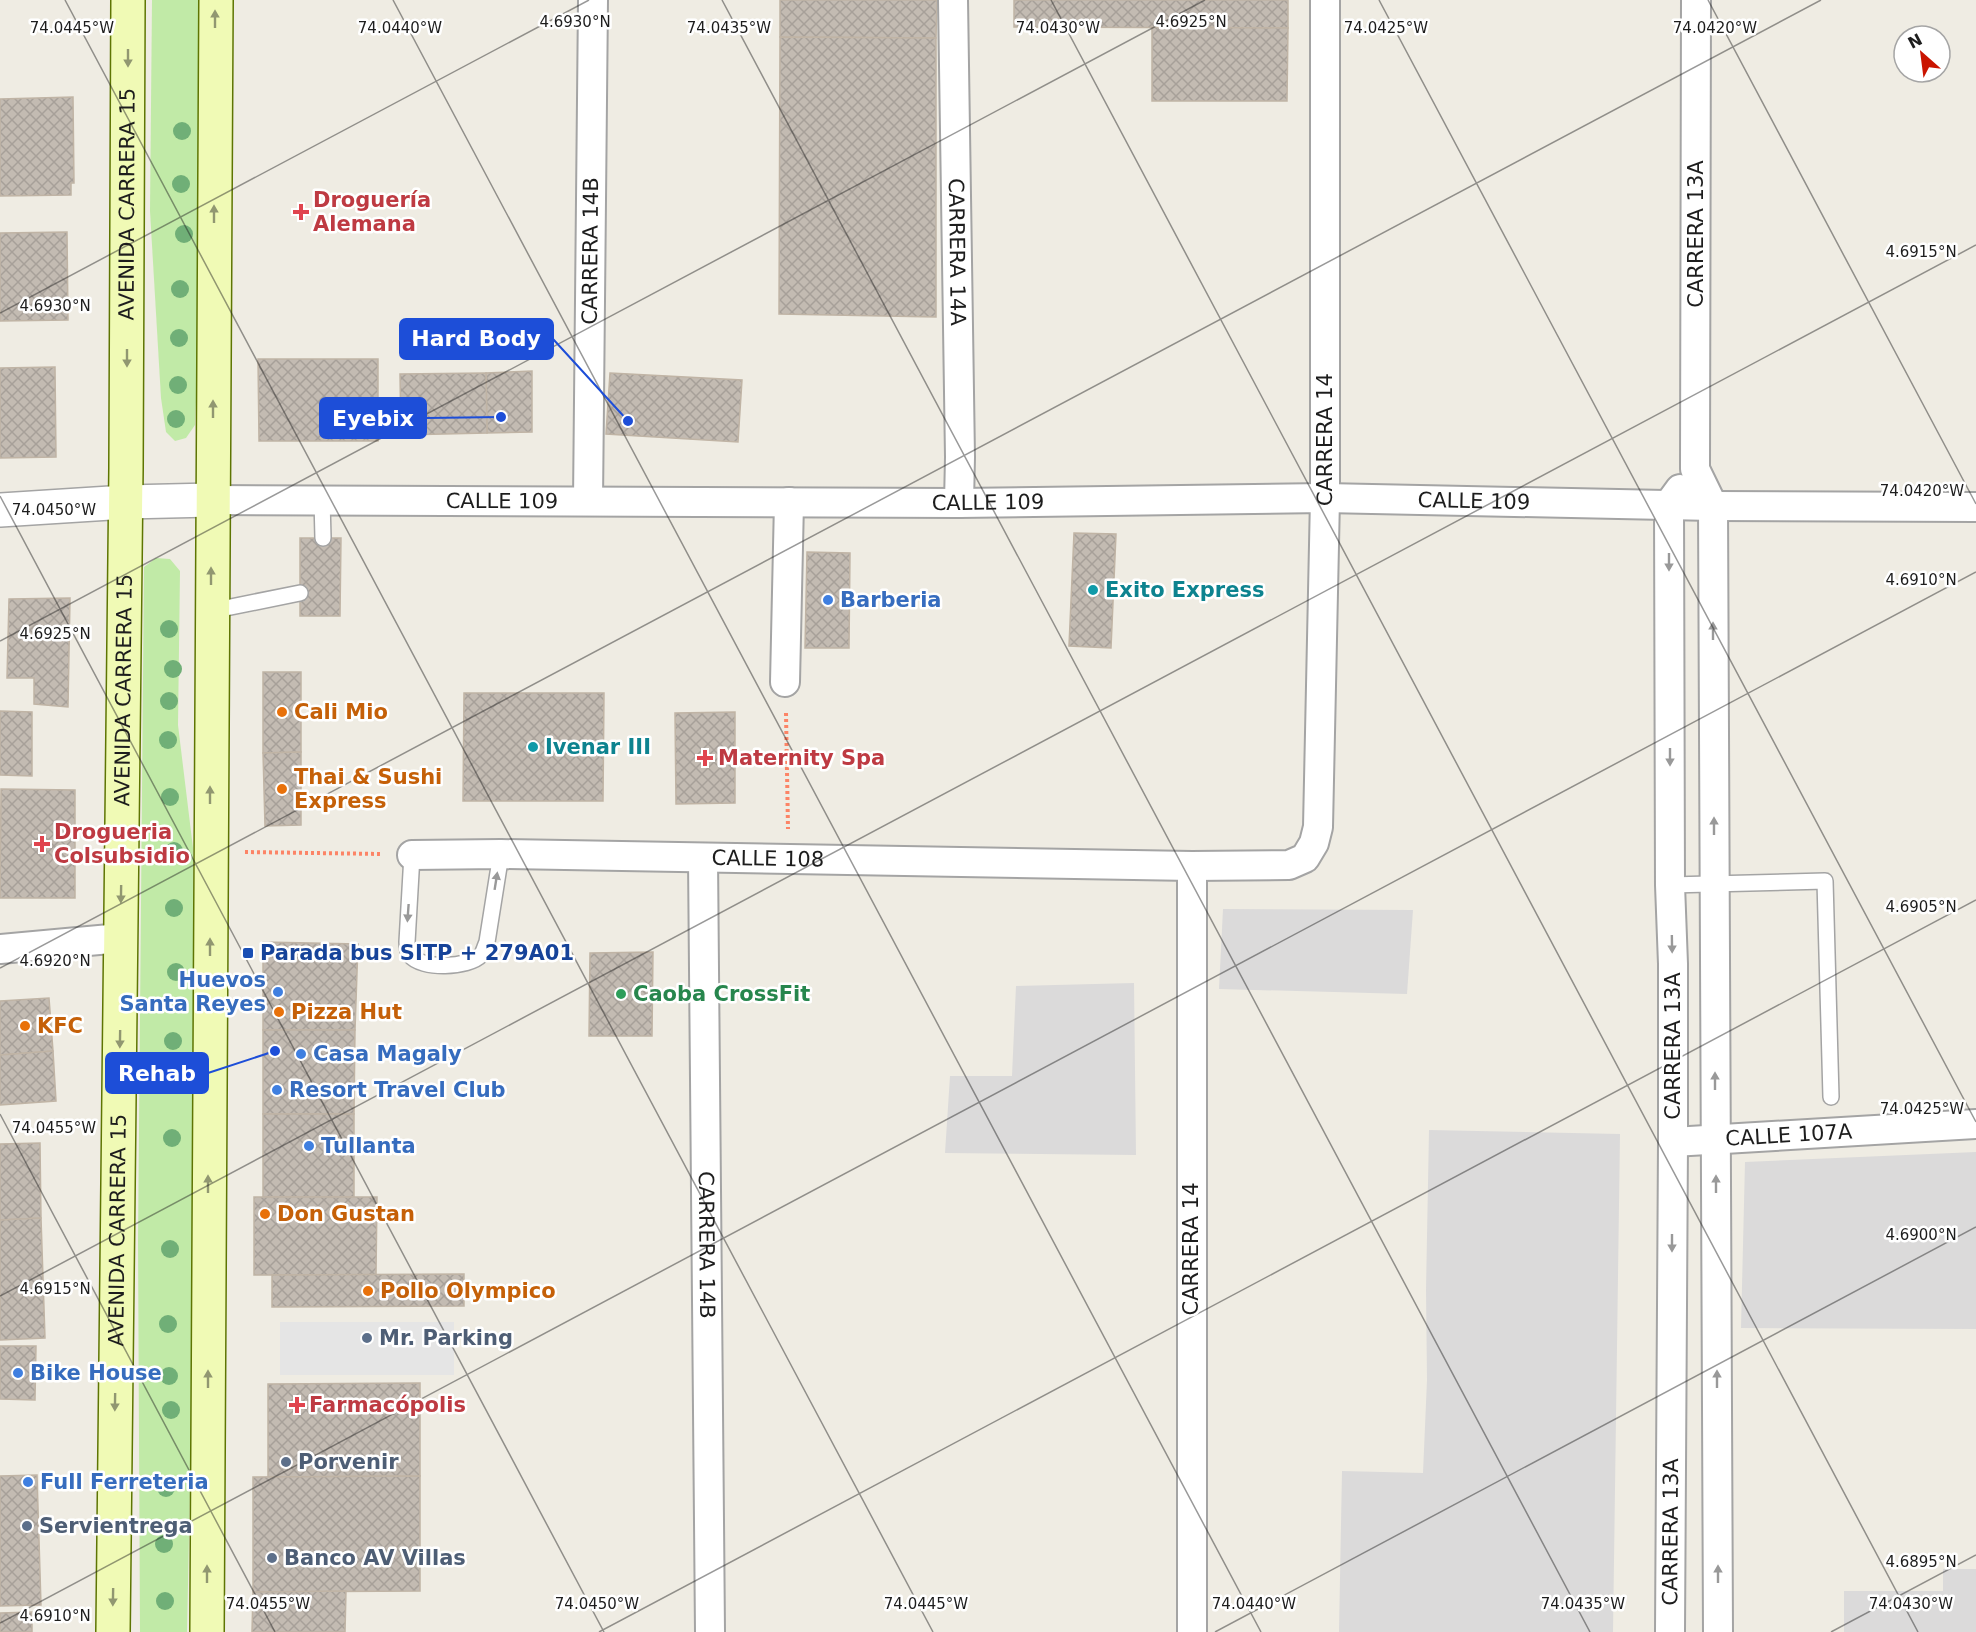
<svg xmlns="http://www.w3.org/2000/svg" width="1976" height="1632" viewBox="0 0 1976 1632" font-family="'DejaVu Sans',sans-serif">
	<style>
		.residential { fill: #dbdada }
		.grass { fill: #c1eaa7 }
		.parking { fill: #e5e5e5 }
		.building { fill: url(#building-cross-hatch); stroke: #c0b4a5; stroke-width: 1.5 }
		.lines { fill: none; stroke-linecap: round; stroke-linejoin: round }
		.service-casing { stroke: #a4a4a4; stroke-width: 18 }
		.minor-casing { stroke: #a4a4a4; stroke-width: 32 }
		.tertiary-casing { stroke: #a4a4a4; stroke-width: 36 }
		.secondary-casing { stroke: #5e7503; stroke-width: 36 }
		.path { stroke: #fc8466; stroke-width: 4; stroke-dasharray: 3 3; stroke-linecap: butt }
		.service { stroke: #fff; stroke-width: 15 }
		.minor { stroke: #fff; stroke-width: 28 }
		.tertiary { stroke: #fff; stroke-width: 33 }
		.secondary { stroke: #f0fab5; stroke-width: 33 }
		.tree { fill: #70af77 }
		.oneway { fill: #919771 }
		.oneway2 { fill: #999 }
		.ticks { fill: none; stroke: #1d1d1d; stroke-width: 1.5; stroke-opacity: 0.45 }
		.health-dot { fill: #e0444e; stroke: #fff; stroke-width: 2 }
		.culture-dot { fill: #0f9aa8; stroke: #fff; stroke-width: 2 }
		.shop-dot { fill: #3f7fe0; stroke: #fff; stroke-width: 2 }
		.food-dot { fill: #e8710a; stroke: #fff; stroke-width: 2 }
		.transit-dot { fill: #1a4fb4; stroke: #fff; stroke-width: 2 }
		.leisure-dot { fill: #2e9e5b; stroke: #fff; stroke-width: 2 }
		.service-dot { fill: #5c6f8a; stroke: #fff; stroke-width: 2 }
		.labels { text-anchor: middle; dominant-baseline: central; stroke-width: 5; stroke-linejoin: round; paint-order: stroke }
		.health-label { font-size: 21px; font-weight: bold; fill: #be3a42; stroke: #fff; text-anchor: start }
		.street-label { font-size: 21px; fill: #1d1d1d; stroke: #fff }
		.culture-label { font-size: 21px; font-weight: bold; fill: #0d838f; stroke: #fff; text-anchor: start }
		.shop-label { font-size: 21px; font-weight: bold; fill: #366cbe; stroke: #fff; text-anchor: start }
		.food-label { font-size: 21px; font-weight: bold; fill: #c56008; stroke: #fff; text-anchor: start }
		.transit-label { font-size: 21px; font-weight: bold; fill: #164399; stroke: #fff; text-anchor: start }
		.leisure-label { font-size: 21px; font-weight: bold; fill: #27864d; stroke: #fff; text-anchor: start }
		.service-label { font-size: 21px; font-weight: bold; fill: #4e5e75; stroke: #fff; text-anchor: start }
		.ticks-label { font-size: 15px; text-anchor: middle; fill: #1d1d1d; stroke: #fff; stroke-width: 5; stroke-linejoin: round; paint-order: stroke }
		.leader { fill: none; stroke: #1d4ed8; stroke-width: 2 }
		.callout-dot { fill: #1d4ed8; stroke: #fff; stroke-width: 2 }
		.callout { fill: #1d4ed8; stroke: #1d4ed8; stroke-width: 2 }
		.callout-label { font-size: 22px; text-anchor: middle; font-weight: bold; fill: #fff }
	</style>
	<defs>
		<pattern id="building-cross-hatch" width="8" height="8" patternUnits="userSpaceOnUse" patternTransform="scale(1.5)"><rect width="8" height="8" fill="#c3bbb2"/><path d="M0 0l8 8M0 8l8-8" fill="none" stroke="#a7a099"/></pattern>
	</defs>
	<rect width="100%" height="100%" fill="#efece3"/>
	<g class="residential">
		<polygon points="1223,909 1413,910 1407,994 1219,989"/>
		<polygon points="1134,983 1136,1155 945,1153 950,1076 1012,1076 1016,986"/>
		<polygon points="1429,1130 1620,1134 1613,1632 1339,1632 1342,1471 1423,1473 1427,1380 1426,1290"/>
		<polygon points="1976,1152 1976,1329 1741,1328 1745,1162"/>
		<polygon points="1943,1569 1976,1569 1976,1632 1844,1632 1844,1591 1943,1591"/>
	</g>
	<g class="grass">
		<polygon points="152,0 203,0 206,168 195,425 186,438 175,441 166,432 161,398 150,211"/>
		<polygon points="156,558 170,559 180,571 178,725 193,848 194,1296 187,1632 140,1632 138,1241 144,567"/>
	</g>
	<rect class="parking" x="280" y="1322" width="174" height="53"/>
	<g class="building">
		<polygon points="780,0 937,0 936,38 780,37"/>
		<polygon points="1014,0 1288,0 1288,28 1014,27"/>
		<polygon points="1152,27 1288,28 1287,101 1152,101"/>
		<polygon points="780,37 936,38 936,317 779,314"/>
		<polygon points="73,97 74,183 71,183 71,195 0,196 0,99"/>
		<polygon points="67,232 68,320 0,321 0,233"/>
		<polygon points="258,359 378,359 378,441 259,441"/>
		<polygon points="55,367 56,457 0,458 0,368"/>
		<polygon points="532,371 532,432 487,433 486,373"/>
		<polygon points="486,373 487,433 401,435 400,374"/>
		<polygon points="610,373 742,380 738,442 606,434"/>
		<polygon points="1074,533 1116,534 1111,648 1069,646"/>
		<polygon points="300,538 341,538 340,616 300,616"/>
		<polygon points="807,552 850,553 849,648 805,648"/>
		<polygon points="70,598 68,707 34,704 34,678 7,678 9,599"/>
		<polygon points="263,672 301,672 301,752 263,753"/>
		<polygon points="464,693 604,693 603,801 463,801"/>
		<polygon points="0,711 32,712 32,776 0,775"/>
		<polygon points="735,712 735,803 676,804 675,713"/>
		<polygon points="301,752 301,825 265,826 263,753"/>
		<polygon points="1,789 75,790 75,898 0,898"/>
		<polygon points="263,942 358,944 355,1030 263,1030"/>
		<polygon points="653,952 652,1036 589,1036 590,953"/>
		<polygon points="49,998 53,1051 0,1055 0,1001"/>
		<polygon points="263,1030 355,1030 354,1114 263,1114"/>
		<polygon points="53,1051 56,1101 0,1105 0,1055"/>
		<rect x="263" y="1114" width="91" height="83"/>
		<polygon points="40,1143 41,1218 0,1220 0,1144"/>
		<polygon points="254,1197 377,1197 376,1275 254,1275"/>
		<polygon points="41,1218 45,1338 0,1340 0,1220"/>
		<polygon points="464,1274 464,1306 272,1307 272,1275"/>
		<polygon points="0,1346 36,1346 35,1400 0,1399"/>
		<polygon points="420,1383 420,1476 268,1477 268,1384"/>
		<polygon points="37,1475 41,1605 0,1606 0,1476"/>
		<polygon points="420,1476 420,1591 253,1592 253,1477"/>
		<polygon points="346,1591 345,1632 252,1632 253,1592"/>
		<polygon points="32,1612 32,1632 0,1632 0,1613"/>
	</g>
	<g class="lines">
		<defs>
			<g id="service">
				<polyline points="322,500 323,538"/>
				<polyline points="211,611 300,593"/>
				<path d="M412,855L407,942C407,946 408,952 410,955C421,970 469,968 481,955C484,952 485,946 487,942L501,854"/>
				<polyline points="1670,885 1825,881 1831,1097"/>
			</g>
			<g id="minor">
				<path id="s1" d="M953,0L960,457L959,503"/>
				<polyline points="1696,0 1695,469 1713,506 1718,1632"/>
				<path id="s2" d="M212,500L959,503L1325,498L1713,506L1976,507"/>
				<path id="s3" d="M588,501L593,0"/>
				<polyline points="785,682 789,502"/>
				<path id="s4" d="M412,855L501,854L1192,866L1289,865L1305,858L1314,843L1318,827L1325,498V0"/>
				<path id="s5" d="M703,858L710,1632"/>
				<polyline points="1192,866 1192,1632"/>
				<polyline points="0,949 121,938"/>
				<path id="s6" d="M1673,1142L1976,1124"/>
				<path id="s7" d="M1670,1632L1673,1142V964L1670,885L1669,504L1680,489"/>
			</g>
			<polyline id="tertiary" points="0,510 126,502 212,500"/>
			<g id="secondary">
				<path id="s8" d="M113,1632L126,468L128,0"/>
				<polyline points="207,1632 216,0"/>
			</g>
		</defs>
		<use href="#service" class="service-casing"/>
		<use href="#minor" class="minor-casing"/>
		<use href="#tertiary" class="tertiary-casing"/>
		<use href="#secondary" class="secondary-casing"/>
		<g class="path">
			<polyline points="786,713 788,829"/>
			<polyline points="245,852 382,854"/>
		</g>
		<use href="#service" class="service"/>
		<use href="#minor" class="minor"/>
		<use href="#tertiary" class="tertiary"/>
		<use href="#secondary" class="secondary"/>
	</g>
	<g class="tree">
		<circle cx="182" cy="131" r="9"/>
		<circle cx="181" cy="184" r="9"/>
		<circle cx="184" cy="234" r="9"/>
		<circle cx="180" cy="289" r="9"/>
		<circle cx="179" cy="338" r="9"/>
		<circle cx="178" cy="385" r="9"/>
		<circle cx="176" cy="419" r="9"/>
		<circle cx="169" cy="629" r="9"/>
		<circle cx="173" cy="669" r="9"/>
		<circle cx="169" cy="701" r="9"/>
		<circle cx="168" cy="740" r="9"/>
		<circle cx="170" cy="797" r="9"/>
		<circle cx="174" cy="851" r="9"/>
		<circle cx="174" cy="908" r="9"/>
		<circle cx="176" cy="972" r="9"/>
		<circle cx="173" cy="1041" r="9"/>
		<circle cx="172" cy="1138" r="9"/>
		<circle cx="170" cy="1249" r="9"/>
		<circle cx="168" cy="1324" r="9"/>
		<circle cx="169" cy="1376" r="9"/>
		<circle cx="171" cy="1410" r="9"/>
		<circle cx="166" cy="1488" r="9"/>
		<circle cx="164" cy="1544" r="9"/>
		<circle cx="165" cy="1601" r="9"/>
	</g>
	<defs><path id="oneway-solid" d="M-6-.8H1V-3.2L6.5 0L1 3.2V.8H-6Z" transform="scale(1.5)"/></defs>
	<g class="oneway">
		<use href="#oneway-solid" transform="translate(215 19) rotate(-90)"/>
		<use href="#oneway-solid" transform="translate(128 58) rotate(90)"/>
		<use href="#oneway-solid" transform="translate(214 214) rotate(-90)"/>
		<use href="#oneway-solid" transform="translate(127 358) rotate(90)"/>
		<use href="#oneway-solid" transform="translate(213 409) rotate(-90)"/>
		<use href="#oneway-solid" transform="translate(211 576) rotate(-90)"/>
		<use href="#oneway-solid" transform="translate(210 795) rotate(-90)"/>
		<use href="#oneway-solid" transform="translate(121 894) rotate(91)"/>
		<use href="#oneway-solid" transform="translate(210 947) rotate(-90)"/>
		<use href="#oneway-solid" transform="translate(120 1039) rotate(91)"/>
		<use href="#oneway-solid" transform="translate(208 1184) rotate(-90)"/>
		<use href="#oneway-solid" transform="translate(208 1379) rotate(-90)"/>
		<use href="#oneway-solid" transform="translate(115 1402) rotate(91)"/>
		<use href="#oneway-solid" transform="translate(207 1574) rotate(-90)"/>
		<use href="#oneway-solid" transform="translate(113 1597) rotate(91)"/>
	</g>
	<g class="oneway2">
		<use href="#oneway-solid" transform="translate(1669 562) rotate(90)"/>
		<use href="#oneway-solid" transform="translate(1713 631) rotate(-90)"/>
		<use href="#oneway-solid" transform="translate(1670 757) rotate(90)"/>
		<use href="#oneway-solid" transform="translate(1714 826) rotate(-90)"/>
		<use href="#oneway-solid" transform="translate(496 881) rotate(-81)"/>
		<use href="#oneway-solid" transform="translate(408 913) rotate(94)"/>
		<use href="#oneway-solid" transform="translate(1672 944) rotate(89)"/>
		<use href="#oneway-solid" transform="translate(1715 1081) rotate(-90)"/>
		<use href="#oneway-solid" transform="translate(1716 1184) rotate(-90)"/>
		<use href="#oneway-solid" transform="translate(1672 1243) rotate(90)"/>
		<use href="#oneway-solid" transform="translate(1717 1379) rotate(-90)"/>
		<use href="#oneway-solid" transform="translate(1718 1574) rotate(-90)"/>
	</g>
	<path class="ticks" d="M65,0L933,1632M393,0L1261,1632M722,0L1590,1632M1051,0L1918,1632M1379,0L1976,1122M1708,0L1976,504M0,313L589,0M0,496L604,1632M0,641L1205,0M0,968L1821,0M0,1114L275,1632M0,1296L1976,245M0,1623L1976,572M599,1632L1976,900M1215,1632L1976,1227M1831,1632L1976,1555"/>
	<g class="health-dot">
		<path d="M298 203h6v6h6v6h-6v6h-6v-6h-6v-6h6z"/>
		<path d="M702 749h6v6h6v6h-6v6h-6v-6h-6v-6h6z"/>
		<path d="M39 835h6v6h6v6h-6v6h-6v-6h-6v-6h6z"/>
		<path d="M294 1396h6v6h6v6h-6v6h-6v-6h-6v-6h6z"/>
	</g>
	<g class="culture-dot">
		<circle cx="1093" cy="590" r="6"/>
		<circle cx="533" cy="747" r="6"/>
	</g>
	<g class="shop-dot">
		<circle cx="828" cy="600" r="6"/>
		<circle cx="278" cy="992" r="6"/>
		<circle cx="301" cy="1054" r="6"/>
		<circle cx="277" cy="1090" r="6"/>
		<circle cx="309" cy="1146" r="6"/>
		<circle cx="18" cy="1373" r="6"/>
		<circle cx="28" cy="1482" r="6"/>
	</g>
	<g class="food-dot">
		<circle cx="282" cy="712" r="6"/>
		<circle cx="282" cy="789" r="6"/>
		<circle cx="279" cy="1012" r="6"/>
		<circle cx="25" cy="1026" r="6"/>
		<circle cx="265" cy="1214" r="6"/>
		<circle cx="368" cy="1291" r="6"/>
	</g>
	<rect class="transit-dot" x="242" y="947" width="12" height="12" rx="3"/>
	<circle class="leisure-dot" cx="621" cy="994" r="6"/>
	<g class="service-dot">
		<circle cx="367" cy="1338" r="6"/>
		<circle cx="286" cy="1462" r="6"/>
		<circle cx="27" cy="1526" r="6"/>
		<circle cx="272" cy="1558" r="6"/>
	</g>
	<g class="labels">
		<g class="health-label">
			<text x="313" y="200">Droguería<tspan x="313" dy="24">Alemana</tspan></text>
			<text x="718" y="758">Maternity Spa</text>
			<text x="54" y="832">Drogueria<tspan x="54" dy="24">Colsubsidio</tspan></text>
			<text x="309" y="1405">Farmacópolis</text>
		</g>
		<g class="street-label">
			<text stroke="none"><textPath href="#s8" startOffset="1428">AVENIDA CARRERA 15</textPath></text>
			<text transform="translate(1696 234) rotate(-90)">CARRERA 13A</text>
			<text stroke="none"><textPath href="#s3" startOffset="250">CARRERA 14B</textPath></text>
			<text stroke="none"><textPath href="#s1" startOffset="252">CARRERA 14A</textPath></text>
			<text stroke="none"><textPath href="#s4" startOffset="1316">CARRERA 14</textPath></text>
			<text stroke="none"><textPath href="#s2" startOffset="290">CALLE 109</textPath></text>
			<text stroke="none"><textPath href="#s2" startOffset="1262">CALLE 109</textPath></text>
			<text stroke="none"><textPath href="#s2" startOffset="776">CALLE 109</textPath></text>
			<text stroke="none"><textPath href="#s8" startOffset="942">AVENIDA CARRERA 15</textPath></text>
			<text stroke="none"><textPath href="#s4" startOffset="356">CALLE 108</textPath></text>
			<text transform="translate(1673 1046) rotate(-90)">CARRERA 13A</text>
			<text stroke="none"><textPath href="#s6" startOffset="116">CALLE 107A</textPath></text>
			<text stroke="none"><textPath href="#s8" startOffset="402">AVENIDA CARRERA 15</textPath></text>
			<text stroke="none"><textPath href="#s5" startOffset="387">CARRERA 14B</textPath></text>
			<text transform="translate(1191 1249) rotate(-90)">CARRERA 14</text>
			<text stroke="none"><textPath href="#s7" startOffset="100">CARRERA 13A</textPath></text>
		</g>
		<g class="culture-label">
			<text x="1105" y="590">Exito Express</text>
			<text x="545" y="747">Ivenar III</text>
		</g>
		<g class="shop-label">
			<text x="840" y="600">Barberia</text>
			<text x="266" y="980" text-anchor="end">Huevos<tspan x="266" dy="24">Santa Reyes</tspan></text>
			<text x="313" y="1054">Casa Magaly</text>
			<text x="289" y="1090">Resort Travel Club</text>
			<text x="321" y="1146">Tullanta</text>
			<text x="30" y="1373">Bike House</text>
			<text x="40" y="1482">Full Ferreteria</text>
		</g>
		<g class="food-label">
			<text x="294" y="712">Cali Mio</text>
			<text x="294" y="777">Thai &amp; Sushi<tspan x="294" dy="24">Express</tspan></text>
			<text x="291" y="1012">Pizza Hut</text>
			<text x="37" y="1026">KFC</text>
			<text x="277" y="1214">Don Gustan</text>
			<text x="380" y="1291">Pollo Olympico</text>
		</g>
		<g class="transit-label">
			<text x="260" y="953">Parada bus SITP + 279A01</text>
		</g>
		<g class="leisure-label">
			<text x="633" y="994">Caoba CrossFit</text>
		</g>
		<g class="service-label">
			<text x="379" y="1338">Mr. Parking</text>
			<text x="298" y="1462">Porvenir</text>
			<text x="39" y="1526">Servientrega</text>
			<text x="284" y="1558">Banco AV Villas</text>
		</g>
	</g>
	<g class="ticks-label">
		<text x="575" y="27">4.6930°N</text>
		<text x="1191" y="27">4.6925°N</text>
		<text x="72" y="33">74.0445°W</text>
		<text x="400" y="33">74.0440°W</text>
		<text x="729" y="33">74.0435°W</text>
		<text x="1058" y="33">74.0430°W</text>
		<text x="1386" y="33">74.0425°W</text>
		<text x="1715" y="33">74.0420°W</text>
		<text x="1921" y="257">4.6915°N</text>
		<text x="55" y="311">4.6930°N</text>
		<text x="1922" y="496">74.0420°W</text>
		<text x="54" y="515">74.0450°W</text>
		<text x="1921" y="585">4.6910°N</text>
		<text x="55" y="639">4.6925°N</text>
		<text x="1921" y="912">4.6905°N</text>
		<text x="55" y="966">4.6920°N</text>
		<text x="1922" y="1114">74.0425°W</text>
		<text x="54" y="1133">74.0455°W</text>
		<text x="1921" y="1240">4.6900°N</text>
		<text x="55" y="1294">4.6915°N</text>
		<text x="1921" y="1567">4.6895°N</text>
		<text x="268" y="1609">74.0455°W</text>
		<text x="597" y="1609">74.0450°W</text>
		<text x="926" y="1609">74.0445°W</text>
		<text x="1254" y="1609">74.0440°W</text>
		<text x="1583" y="1609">74.0435°W</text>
		<text x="1911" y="1609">74.0430°W</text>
		<text x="55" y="1621">4.6910°N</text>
	</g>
	<path class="leader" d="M628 421L553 339M501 417L426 418M275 1051L208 1073"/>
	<g class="callout-dot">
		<circle cx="628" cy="421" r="6"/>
		<circle cx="501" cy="417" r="6"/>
		<circle cx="275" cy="1051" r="6"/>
	</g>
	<g class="callout">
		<rect x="400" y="319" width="153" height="40" rx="6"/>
		<rect x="320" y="398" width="106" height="40" rx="6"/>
		<rect x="106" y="1053" width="102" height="40" rx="6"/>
	</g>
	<g class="callout-label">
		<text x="476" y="346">Hard Body</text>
		<text x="373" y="426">Eyebix</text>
		<text x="157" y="1081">Rehab</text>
	</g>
	<g transform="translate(1922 54) rotate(332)"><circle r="28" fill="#ffffff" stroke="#a5a5a5" stroke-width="1.5"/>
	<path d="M0-4.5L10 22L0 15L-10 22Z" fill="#ca1400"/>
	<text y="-9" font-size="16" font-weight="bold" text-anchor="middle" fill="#1d1d1d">N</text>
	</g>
</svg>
